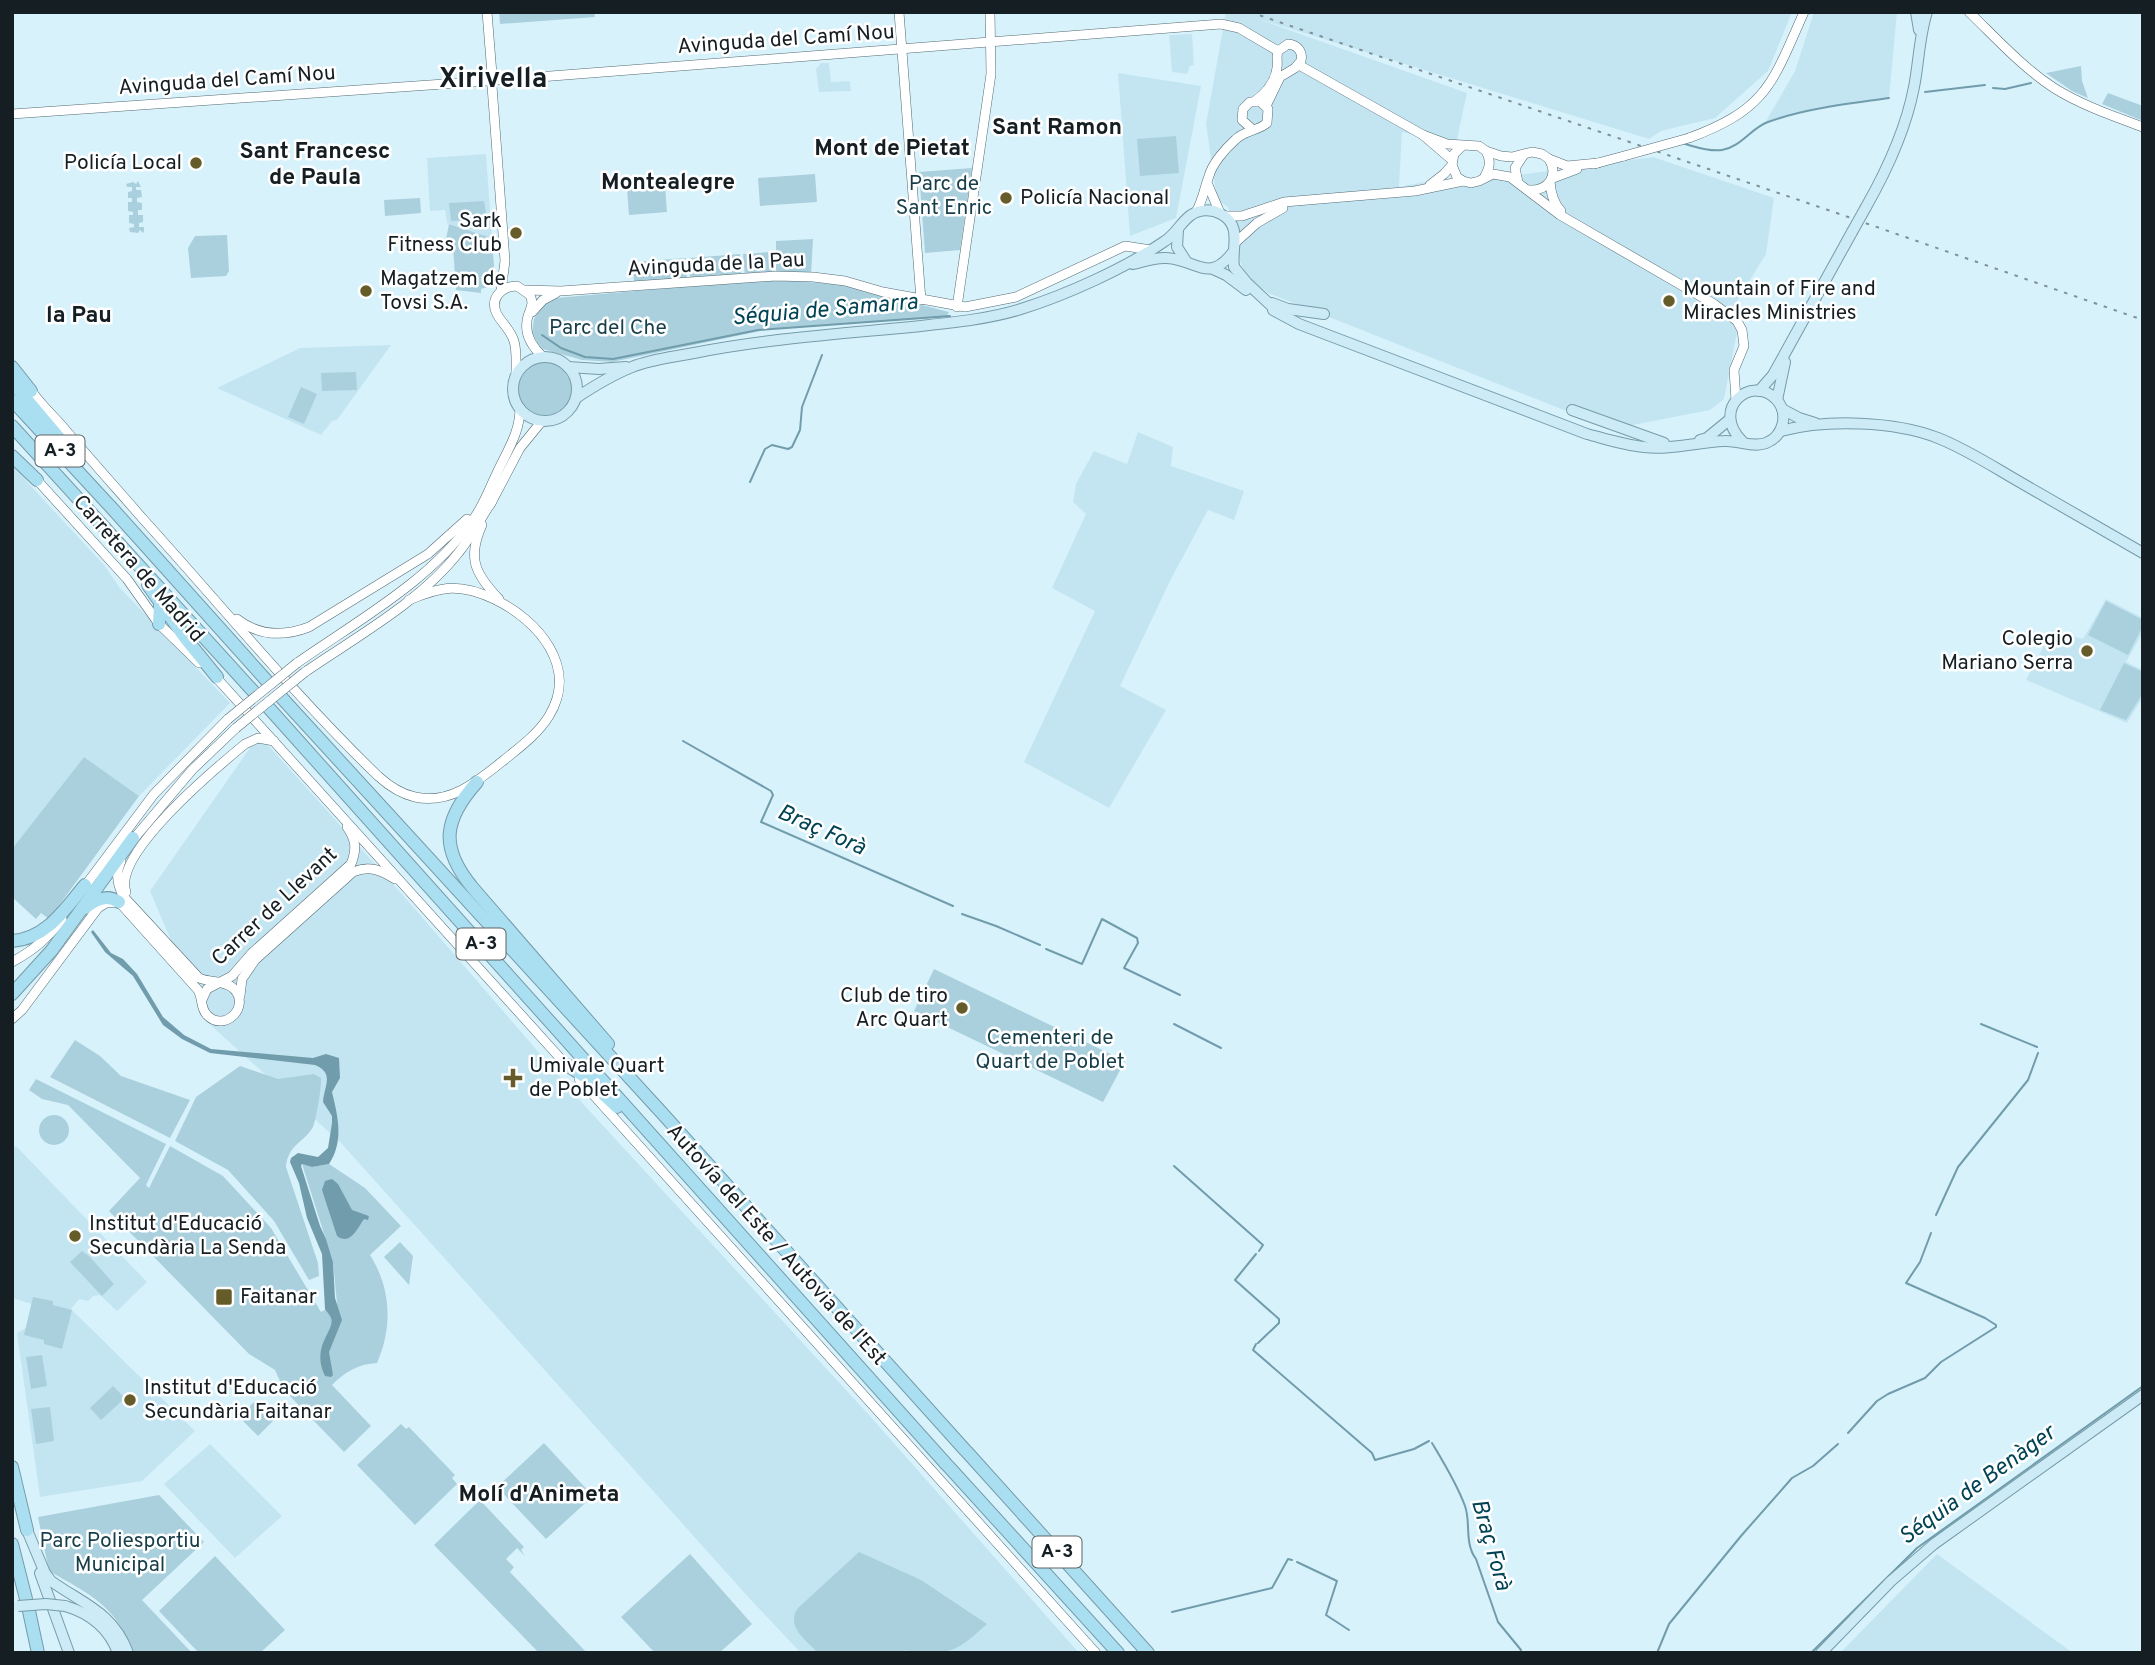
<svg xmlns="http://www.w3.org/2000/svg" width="2155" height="1665" viewBox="0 0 2155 1665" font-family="Overpass,sans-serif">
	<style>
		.built { fill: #c3e5f2 }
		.green { fill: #aad0de }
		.water { fill: #709cab }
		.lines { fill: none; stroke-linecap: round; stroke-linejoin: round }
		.stream { stroke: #709cab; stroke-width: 2 }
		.minor-casing { stroke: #546b73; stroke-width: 10 }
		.major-casing { stroke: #769ba9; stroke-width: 12 }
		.highway-casing { stroke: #769ba9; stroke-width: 14 }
		.minor { stroke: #fff; stroke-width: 9 }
		.major { stroke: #ccebf7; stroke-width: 10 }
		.highway { stroke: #aadef1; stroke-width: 12 }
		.rail { stroke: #7f9198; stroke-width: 2; stroke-dasharray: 3.5 7; stroke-linecap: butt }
		.minor-bridge-casing { stroke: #546b73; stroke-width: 10; stroke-linecap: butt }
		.major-bridge-casing { stroke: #769ba9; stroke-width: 12; stroke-linecap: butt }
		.minor-bridge { stroke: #fff; stroke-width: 9 }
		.major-bridge { stroke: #ccebf7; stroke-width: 10 }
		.poi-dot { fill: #665c29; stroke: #fff; stroke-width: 2.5 }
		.labels { text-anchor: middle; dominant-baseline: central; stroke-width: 5; stroke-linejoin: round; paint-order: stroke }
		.shield { fill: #fff; stroke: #5b6264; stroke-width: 2 }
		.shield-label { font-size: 19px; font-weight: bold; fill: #151e22 }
		.street-label { font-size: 21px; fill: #151e22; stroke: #fff }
		.poi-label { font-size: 21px; fill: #151e22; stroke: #fff; text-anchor: start }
		.park-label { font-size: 21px; fill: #163e4a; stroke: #fff }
		.neighbourhood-label { font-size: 23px; font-weight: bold; fill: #151e22; stroke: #fff }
		.water-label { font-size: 23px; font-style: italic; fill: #004354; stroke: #fff }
		.district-label { font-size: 28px; font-weight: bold; fill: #151e22; stroke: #fff }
	</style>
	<rect width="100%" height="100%" fill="#d8f2fc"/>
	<g class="built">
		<polygon points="1226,12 1792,12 1768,71 1715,118 1661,131 1649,139 1252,17 1467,93 1456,144 1402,132 1399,187 1424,182 1497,178 1653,157 1774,198 1766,254 1731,311 1737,332 1724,399 1710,410 1612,429 1268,293 1247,277 1240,261 1228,207 1217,200 1206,124"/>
		<polygon points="1814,12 1897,12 1889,98 1816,108 1765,123 1795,71"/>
		<polygon points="1192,34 1194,65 1190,66 1187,74 1172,72 1169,35"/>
		<polygon points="821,63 829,63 831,82 850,81 851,91 819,92 816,69"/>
		<polygon points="1118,73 1201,86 1176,218 1130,236"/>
		<polygon points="486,154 492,238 447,223 445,210 430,211 427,158"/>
		<polygon points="391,345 337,420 332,421 321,435 217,388 300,348"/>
		<polygon points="1138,432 1173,447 1171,466 1244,491 1234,520 1208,510 1170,581 1120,686 1166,710 1109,808 1024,762 1095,611 1052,588 1086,514 1073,502 1076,484 1094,451 1127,464"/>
		<polygon points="12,462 28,483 105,566 119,587 230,703 139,796 84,757 12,849"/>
		<polygon points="2106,599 2143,618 2143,632 2126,662 2143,670 2143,697 2127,723 2026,680 2052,630 2083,639"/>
		<polygon points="259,735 402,894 586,1107 869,1415 1079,1653 801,1653 750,1599 341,1143 205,1020 150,891"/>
		<polygon points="16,1146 147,1282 117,1311 100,1295 93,1296 88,1301 79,1299 71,1309 195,1431 142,1481 40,1497 17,1333 26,1328 32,1304 12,1298 12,1150"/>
		<polygon points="210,1444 282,1516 235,1558 164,1484"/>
		<polygon points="1937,1554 2073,1653 1840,1653"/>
	</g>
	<g class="green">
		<polygon points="499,12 594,12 595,17 500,24"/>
		<polygon points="2081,66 2082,81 2088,98 2072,91 2046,73"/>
		<polygon points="2108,93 2143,106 2143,121 2102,104"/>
		<polygon points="1176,136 1179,173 1140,176 1137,139"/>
		<polygon points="972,168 960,250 925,253 919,172"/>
		<polygon points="815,174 817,202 760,206 758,178"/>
		<polygon points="138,181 141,187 136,187 136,190 141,190 142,197 137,198 137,202 142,203 142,210 138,210 138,215 143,215 143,222 139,223 139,227 144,227 144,231 143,233 140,230 138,233 130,232 129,228 134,227 134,224 129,223 129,215 133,215 133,212 128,211 128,202 132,202 132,198 128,198 128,192 132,191 132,187 127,187 126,184 133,182 136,184"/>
		<polygon points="665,185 667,212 629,215 627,189"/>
		<polygon points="420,198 421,213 385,216 384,200"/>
		<polygon points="484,201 487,219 451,221 449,203"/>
		<polygon points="449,224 492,238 495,280 491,286 481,289 481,293 456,290 453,247 445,244"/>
		<polygon points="227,235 229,271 226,276 191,278 188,248 195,236"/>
		<polygon points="813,239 811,276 776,276 776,241"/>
		<polygon points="770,252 772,274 745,276 743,254"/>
		<polygon points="740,254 741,276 690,280 689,258"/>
		<polygon points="686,258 687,280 634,282 633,262"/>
		<polygon points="773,279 844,285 949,312 946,317 770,329 612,362 582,360 543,349 538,344 532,332 534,319 543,304 556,298"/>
		<circle cx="545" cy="389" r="27"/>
		<polygon points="356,372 357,390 322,391 321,373"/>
		<polygon points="301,387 317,394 304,424 288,417"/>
		<polygon points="2106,601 2143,620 2143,626 2128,655 2088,635"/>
		<polygon points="2124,663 2143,672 2143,693 2126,720 2100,710"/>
		<polygon points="84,757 139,796 49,919 41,913 36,919 12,897 12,849"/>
		<polygon points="934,969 1125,1061 1103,1102 914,1011"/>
		<polygon points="75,1040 100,1056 121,1076 190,1100 170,1138 50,1077"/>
		<path d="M240,1066L278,1079L314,1074L321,1078C322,1085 316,1121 313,1127C304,1143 288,1144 286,1167L318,1263L319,1276L309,1280L274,1221L228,1170L175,1141L196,1097Z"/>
		<path d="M36,1079L166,1144L146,1185L149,1188L170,1146L223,1176L271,1228L321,1312L337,1303L333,1262L302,1164L312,1167L329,1164L365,1188L401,1226L370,1255C391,1288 393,1327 377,1363C358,1364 345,1372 332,1385L371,1426L344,1452L284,1390L275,1370L249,1354L109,1211L140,1178L68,1105L42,1099L29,1090Z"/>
		<circle cx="54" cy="1130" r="15"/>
		<polygon points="400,1242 413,1256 409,1285 384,1257"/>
		<polygon points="82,1251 89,1256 114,1284 102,1296 70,1262"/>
		<polygon points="33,1297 53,1301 53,1305 72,1310 62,1349 44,1344 44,1340 24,1335"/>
		<polygon points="42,1355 47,1386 31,1389 26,1357"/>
		<polygon points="113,1386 125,1398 101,1420 90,1408"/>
		<polygon points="255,1401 261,1401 277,1417 258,1436 239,1417"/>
		<polygon points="50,1407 54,1441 36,1444 31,1409"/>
		<polygon points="401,1424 406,1429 409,1427 455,1475 452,1478 457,1484 415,1525 357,1465"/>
		<polygon points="544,1443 593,1496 546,1539 497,1487"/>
		<path d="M159,1495L204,1542L142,1600L192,1653H134C115,1605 91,1595 49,1571L38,1517Z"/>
		<polygon points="480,1500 524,1547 521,1550 525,1556 517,1548 506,1559 514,1567 510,1572 587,1653 539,1653 434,1545"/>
		<path d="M859,1552L921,1580L987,1624C955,1653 953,1653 911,1653L906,1650L904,1653H818C806,1640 785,1626 798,1608Z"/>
		<polygon points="690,1554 752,1624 719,1653 655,1653 621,1617"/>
		<polygon points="215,1556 285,1630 260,1653 199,1653 159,1611"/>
	</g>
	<g class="water">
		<path d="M93,930L111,953L123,959L137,974L163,1017L184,1035L211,1049L313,1058L326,1054L339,1058L340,1078L332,1092C338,1117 344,1141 329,1164L312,1167L302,1164L301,1166L320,1226L326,1239L333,1262L335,1298L342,1320L329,1352L333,1375L331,1377L325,1376C310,1346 336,1330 331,1318C330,1315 327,1312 325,1309L322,1254L307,1218L299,1183L290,1162L291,1158L298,1153L318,1157L328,1148L332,1123V1116L323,1102C324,1086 335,1073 315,1065L210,1053L182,1039L163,1025L133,976L105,952L91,932Z"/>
		<path d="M332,1179L338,1184L352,1210L369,1216L368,1220L364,1219C357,1229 350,1246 337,1236L322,1190L325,1181Z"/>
	</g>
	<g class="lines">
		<g class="stream">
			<polyline points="1993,88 2005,89 2031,83"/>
			<polyline points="1925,92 1985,85"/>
			<path d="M1685,144C1696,147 1710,152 1722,150C1741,147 1751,128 1768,122C1807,108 1848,104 1889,98"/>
			<polyline points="542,335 561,348 585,357 613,359 758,330 950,316"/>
			<polyline points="750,482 765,449 772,445 788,449 792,447 800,430 802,407 822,355"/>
			<polyline points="683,741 771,791 773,795 761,822 953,906"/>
			<polyline points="962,914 996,926 1040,945"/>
			<polyline points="1046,949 1082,964 1102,919 1137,938 1138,943 1124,968 1180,995"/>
			<polyline points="1174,1024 1221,1048"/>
			<polyline points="1981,1024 2037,1047"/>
			<polyline points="1174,1166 1263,1245 1259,1251"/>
			<polyline points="1936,1215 1958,1167 2028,1080 2038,1053"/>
			<polyline points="1256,1254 1235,1280 1279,1319 1279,1323 1258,1343"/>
			<polyline points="1256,1344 1253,1350 1372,1453 1375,1460 1414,1449 1429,1441"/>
			<polyline points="1848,1433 1877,1401 1888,1394 1925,1378 1941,1362 1996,1327 1996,1325 1985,1318 1906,1283 1920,1262 1931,1233"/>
			<path d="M1432,1443C1444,1463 1457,1484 1465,1506C1471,1522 1464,1543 1476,1559L1498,1622L1521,1650L1520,1653"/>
			<polyline points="1297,1562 1337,1581 1326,1615 1349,1630"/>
			<polyline points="1172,1612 1272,1588 1288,1559 1292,1560"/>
			<polyline points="1657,1653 1669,1624 1741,1536 1792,1478 1813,1466 1838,1444"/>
			<polyline points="1811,1653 1917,1548 2143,1386"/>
		</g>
		<defs>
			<g id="minor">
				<polyline points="487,12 492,74"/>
				<polyline points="899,12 921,300"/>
				<path d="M1969,12C1996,38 2022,67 2054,88C2081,105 2113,116 2143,127"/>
				<polyline points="1299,65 1423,135 1452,160"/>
				<polyline points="500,80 1221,24 1239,28 1278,51"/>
				<polyline points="492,86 505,261 501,291"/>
				<path d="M1255,101C1266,93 1275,82 1277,68C1278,61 1276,57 1278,51L1288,44C1298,45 1303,52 1301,61L1295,68L1280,77L1266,106"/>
				<polyline points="12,114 487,81"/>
				<polyline points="1423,135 1447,144 1479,146 1486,151 1501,156 1512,157 1532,152 1542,154 1549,159 1567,166 1598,163"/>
				<path d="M1689,138C1767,109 1772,84 1804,12"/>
				<polyline points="1462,146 1454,154 1452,165 1457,177 1463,181 1471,183 1479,181 1493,174 1510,177 1560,215 1714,304 1737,321 1742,330 1744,346 1734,370 1736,400"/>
				<polyline points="1594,164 1624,156"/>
				<path d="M1485,176C1490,167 1491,161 1486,151"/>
				<polyline points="1553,178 1577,169"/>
				<polyline points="1518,182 1515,168 1523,156"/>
				<path d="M1550,182C1551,193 1553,203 1561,211"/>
				<polyline points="1208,185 1220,213"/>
				<polyline points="1430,185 1444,174 1452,165"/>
				<path d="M1529,190C1548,191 1559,176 1549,159"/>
				<path d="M1196,212C1203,200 1204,189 1209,176C1212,164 1225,149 1235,140C1245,130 1258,131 1267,123L1268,109L1261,102H1250L1243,109L1242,120L1251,128"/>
				<polyline points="1224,216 1242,216 1284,202 1415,191 1463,181"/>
				<polyline points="1236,242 1257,223 1283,208"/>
				<polyline points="525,290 561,291 776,276 813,277 845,281 883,292 965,307 1016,297 1125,246 1151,250"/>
				<polyline points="957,307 991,74 990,12"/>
				<polyline points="532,312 543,300 556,293"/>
				<path d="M516,375C516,364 517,351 514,341C510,328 500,322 496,312C490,297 503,286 517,286L530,295C534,304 531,307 528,316C523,333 531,346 543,357"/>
				<path d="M29,387C38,402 52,414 63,427C89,458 116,488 143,519C221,605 295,696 378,776C389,786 401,794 415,797C450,805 478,781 504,760C520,747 538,734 549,716C579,667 538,620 494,599C460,583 442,586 409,600"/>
				<polyline points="37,480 127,579 159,624 199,663"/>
				<polyline points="490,505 520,448 542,421"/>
				<path d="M482,525C467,558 475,574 499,599"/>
				<path d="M237,619C259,636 283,637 309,627L428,554L467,519"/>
				<path d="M297,663C357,621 430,581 472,521C483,507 489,489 497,473C507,451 520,433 520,408"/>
				<path d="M305,672C356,637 421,601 459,552C472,536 481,518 492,501"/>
				<polyline points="213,674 570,1069"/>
				<polyline points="131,842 192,770 236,728"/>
				<polyline points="82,890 154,794 228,719"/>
				<path d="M126,892C112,854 217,767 245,744L258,738L274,741"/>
				<path d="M12,962C34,950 47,939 62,919"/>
				<path d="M240,996L242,979L255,960L353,872C369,865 381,870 395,879"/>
				<path d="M202,1000L207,989L232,976L252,953L351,864C357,849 356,840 347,827"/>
				<path d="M12,1019L22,1010L98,908L106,903L119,902L198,990C203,998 200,1008 207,1015C224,1033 251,1007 234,989C226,980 210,983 199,978L124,897C117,885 115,874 121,861"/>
				<polyline points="579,1079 1096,1653"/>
			</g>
			<g id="major">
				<polyline points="1916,12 1919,30"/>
				<path d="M1866,207C1887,170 1906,129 1914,87C1919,62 1919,37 1927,12"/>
				<polyline points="1178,230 1177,247 1186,261"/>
				<path d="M1133,264C1145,261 1156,257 1167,258C1197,260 1209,284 1233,252"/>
				<polyline points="1213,269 1226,275 1246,290"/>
				<polyline points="1272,303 1288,309 1324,314"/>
				<path d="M1273,310L1299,324L1587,434C1606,439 1624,445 1644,447C1671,450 1698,442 1724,441C1738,440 1753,448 1766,443C1784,436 1789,413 1776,399C1751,374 1710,409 1742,441"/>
				<circle cx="545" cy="389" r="32"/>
				<polyline points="568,367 599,369 626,367"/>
				<polyline points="1759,391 1773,375 1852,232"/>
				<path d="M576,398C594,386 612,375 632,367C651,359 674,357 694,353C765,339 838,334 911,327C947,323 985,320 1021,309C1066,295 1126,268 1165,241C1176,234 1181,222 1191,215C1200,209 1212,209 1221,214C1243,226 1231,248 1234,267L1247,283L1278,312"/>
				<polyline points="1777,400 1785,362"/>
				<polyline points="1782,409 1799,418 1815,423"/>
				<polyline points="1572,410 1664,443"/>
				<path d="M1781,431C1826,419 1895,421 1938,438C1966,449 1992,466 2018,481C2060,505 2101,529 2143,553"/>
				<polyline points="1700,440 1707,438 1729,420"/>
				<path d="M27,1530L45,1573L51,1581C83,1604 113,1612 128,1653"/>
				<polyline points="40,1573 69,1653"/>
				<path d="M65,1606C89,1613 109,1628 118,1653"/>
				<polyline points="1821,1653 1891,1581 1934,1544 2143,1395"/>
			</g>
			<g id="highway">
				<polyline points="12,367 31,391"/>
				<polyline points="12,382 71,452"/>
				<polyline points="12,400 108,504"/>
				<polyline points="12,426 253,691"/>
				<polyline points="12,456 37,480"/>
				<polyline points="110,506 266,680"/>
				<polyline points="148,585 186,639 217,677"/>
				<polyline points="159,624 160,605"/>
				<polyline points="281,697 662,1113 965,1450"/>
				<polyline points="268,707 947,1465"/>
				<path d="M477,782C444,819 439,847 472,887L608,1044"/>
				<path d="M85,908C96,899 107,894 119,902"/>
				<path d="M12,941C46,939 65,909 85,885"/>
				<polyline points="12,994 52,950 133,838"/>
				<polyline points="567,1065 584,1076 617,1107"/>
				<polyline points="967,1452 1148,1653"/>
				<polyline points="12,1467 27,1530"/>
				<polyline points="949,1467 1118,1653"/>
				<polyline points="12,1544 26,1599"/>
				<polyline points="29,1611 38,1653"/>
			</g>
		</defs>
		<use href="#minor" class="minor-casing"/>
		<use href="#major" class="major-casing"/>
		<use href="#highway" class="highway-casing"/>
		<use href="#minor" class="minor"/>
		<use href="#major" class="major"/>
		<use href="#highway" class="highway"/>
		<polyline class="rail" points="1250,12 1828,210 2143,320"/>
		<defs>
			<g id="minor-bridge">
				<polyline points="1624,156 1689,138"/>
				<polyline points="228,719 297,663"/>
				<polyline points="236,728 305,672"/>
			</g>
			<g id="major-bridge">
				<polyline points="1852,232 1866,207"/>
				<polyline points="18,1606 46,1604 65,1606"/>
			</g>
		</defs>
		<use href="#minor-bridge" class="minor-bridge-casing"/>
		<use href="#major-bridge" class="major-bridge-casing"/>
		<use href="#minor-bridge" class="minor-bridge"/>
		<use href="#major-bridge" class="major-bridge"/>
	</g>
	<g class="poi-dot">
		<circle cx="196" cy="163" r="7"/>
		<circle cx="1006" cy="198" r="7"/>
		<circle cx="516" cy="233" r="7"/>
		<circle cx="366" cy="291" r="7"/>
		<circle cx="1669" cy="301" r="7"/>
		<circle cx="2087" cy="651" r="7"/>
		<circle cx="962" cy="1008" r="7"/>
		<path d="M509.5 1067.5h7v7h7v7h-7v7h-7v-7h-7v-7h7z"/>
		<circle cx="75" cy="1236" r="7"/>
		<rect x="215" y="1288" width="18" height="18" rx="3.5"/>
		<circle cx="130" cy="1400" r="7"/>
	</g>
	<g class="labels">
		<g class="shield">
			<rect x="35.5" y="435.5" width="49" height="31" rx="5"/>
			<rect x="456.5" y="928.5" width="49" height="31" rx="5"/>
			<rect x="1032.5" y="1536.5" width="49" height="31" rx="5"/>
		</g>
		<g class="shield-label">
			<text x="60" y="451">A-3</text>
			<text x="481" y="944">A-3</text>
			<text x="1057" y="1552">A-3</text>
		</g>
		<g class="street-label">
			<text transform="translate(786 40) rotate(-4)">Avinguda del Camí Nou</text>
			<text transform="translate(227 81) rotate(-4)">Avinguda del Camí Nou</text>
			<text transform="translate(716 265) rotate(-3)">Avinguda de la Pau</text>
			<text transform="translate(138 569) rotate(49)">Carretera de Madrid</text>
			<text transform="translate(275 907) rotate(-43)">Carrer de Llevant</text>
			<text transform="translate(776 1245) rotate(48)">Autovía del Este / Autovia de l'Est</text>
		</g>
		<g class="poi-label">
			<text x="182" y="163" text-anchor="end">Policía Local</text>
			<text x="1020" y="198">Policía Nacional</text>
			<text x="502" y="221" text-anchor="end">Sark<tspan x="502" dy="24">Fitness Club</tspan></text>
			<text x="380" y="279">Magatzem de<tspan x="380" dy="24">Tovsi S.A.</tspan></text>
			<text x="1683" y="289">Mountain of Fire and<tspan x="1683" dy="24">Miracles Ministries</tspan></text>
			<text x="2073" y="639" text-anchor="end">Colegio<tspan x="2073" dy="24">Mariano Serra</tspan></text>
			<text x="948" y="996" text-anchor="end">Club de tiro<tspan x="948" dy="24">Arc Quart</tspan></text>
			<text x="529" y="1066">Umivale Quart<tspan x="529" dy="24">de Poblet</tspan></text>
			<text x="89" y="1224">Institut d'Educació<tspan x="89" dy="24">Secundària La Senda</tspan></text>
			<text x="240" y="1297">Faitanar</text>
			<text x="144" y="1388">Institut d'Educació<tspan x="144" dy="24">Secundària Faitanar</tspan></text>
		</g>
		<g class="park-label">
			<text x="944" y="184">Parc de<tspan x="944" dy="24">Sant Enric</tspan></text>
			<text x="608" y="328">Parc del Che</text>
			<text x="1050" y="1038">Cementeri de<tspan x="1050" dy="24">Quart de Poblet</tspan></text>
			<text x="120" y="1541">Parc Poliesportiu<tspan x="120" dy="24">Municipal</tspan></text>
		</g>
		<g class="neighbourhood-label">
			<text x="1057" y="128">Sant Ramon</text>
			<text x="892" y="149">Mont de Pietat</text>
			<text x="315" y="152">Sant Francesc<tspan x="315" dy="26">de Paula</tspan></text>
			<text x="668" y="183">Montealegre</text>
			<text x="79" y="316">la Pau</text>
			<text x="539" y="1495">Molí d'Animeta</text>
		</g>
		<g class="water-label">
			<text transform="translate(825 311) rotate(-5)">Séquia de Samarra</text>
			<text transform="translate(821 831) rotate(24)">Braç Forà</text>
			<text transform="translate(1978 1486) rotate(-36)">Séquia de Benàger</text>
			<text transform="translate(1490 1545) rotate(74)">Braç Forà</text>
		</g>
		<g class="district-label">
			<text x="493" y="80">Xirivella</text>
		</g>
	</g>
	<rect width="2155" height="1665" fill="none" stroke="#151e22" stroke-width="28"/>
</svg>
